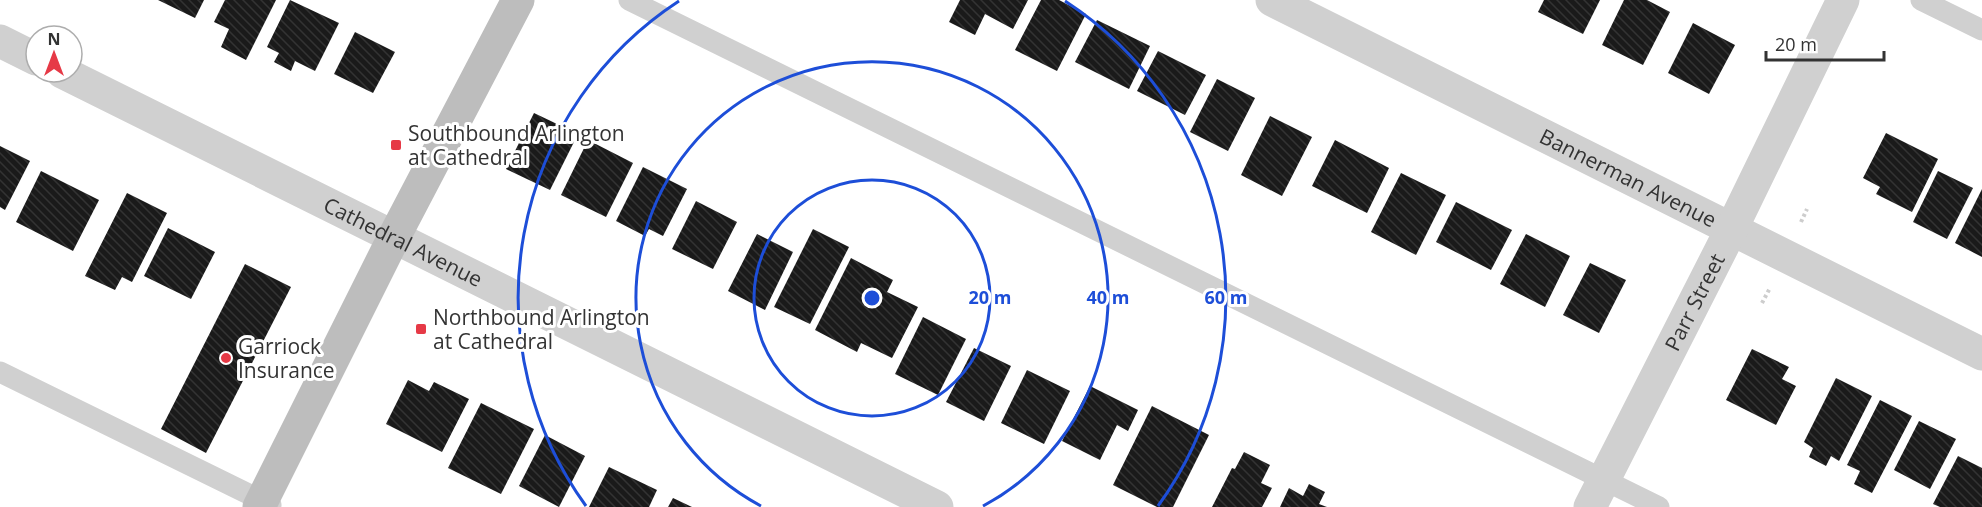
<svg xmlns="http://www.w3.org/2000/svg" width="1982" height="507" viewBox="0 0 1982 507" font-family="'Open Sans',sans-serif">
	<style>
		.building { fill: url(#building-back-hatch) }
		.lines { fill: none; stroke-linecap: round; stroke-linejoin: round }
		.path { stroke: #cdcdcd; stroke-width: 4; stroke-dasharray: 3 3; stroke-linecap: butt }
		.lane { stroke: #d0d0d0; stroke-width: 21 }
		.street { stroke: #d0d0d0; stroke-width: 33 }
		.secondary { stroke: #bdbdbd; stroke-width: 33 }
		.ring { fill: none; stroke: #1d4ed8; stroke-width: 3 }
		.poi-dot { fill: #e63946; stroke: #fff; stroke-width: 2 }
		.labels { text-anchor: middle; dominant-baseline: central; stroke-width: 6; stroke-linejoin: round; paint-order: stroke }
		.poi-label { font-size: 21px; fill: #333; stroke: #fff; text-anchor: start }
		.street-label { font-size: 21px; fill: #333; stroke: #fff }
		.centre { fill: #1d4ed8; stroke: #fff; stroke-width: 3 }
		.ring-label { font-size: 18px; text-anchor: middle; font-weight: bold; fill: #1d4ed8; stroke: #fff; stroke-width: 6; stroke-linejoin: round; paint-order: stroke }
	</style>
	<defs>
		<pattern id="building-back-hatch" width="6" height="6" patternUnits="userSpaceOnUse" patternTransform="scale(1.5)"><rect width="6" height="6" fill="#1a1a1a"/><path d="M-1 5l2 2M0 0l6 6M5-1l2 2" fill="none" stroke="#333"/></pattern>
	</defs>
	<rect width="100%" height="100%" fill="#fff"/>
	<g class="building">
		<polygon points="158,0 204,0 195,18"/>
		<polygon points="225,0 276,0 246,60 221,47 229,29 214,22"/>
		<polygon points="290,0 339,23 315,71 295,61 291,71 274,62 279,53 267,47"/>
		<polygon points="960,0 1028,0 1013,29 985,14 975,35 949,22"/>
		<polygon points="1041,0 1059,0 1086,14 1057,71 1015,50"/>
		<polygon points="1544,0 1600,0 1583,34 1538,12"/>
		<polygon points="1624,0 1647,0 1670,12 1643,65 1602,45"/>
		<polygon points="1097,20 1150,46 1129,89 1075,62"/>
		<polygon points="1693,23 1735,45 1709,94 1668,73"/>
		<polygon points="355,32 395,52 373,93 334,74"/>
		<polygon points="1158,51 1206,75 1185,115 1137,91"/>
		<polygon points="1217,79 1255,98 1228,151 1190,132"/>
		<polygon points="534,113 578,134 550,190 506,169"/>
		<polygon points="1270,116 1312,137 1282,196 1241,175"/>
		<polygon points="1886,133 1938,159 1912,212 1876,194 1880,187 1863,178"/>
		<polygon points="588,140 633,163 606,217 561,195"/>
		<polygon points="1335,140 1389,168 1367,213 1312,186"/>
		<polygon points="0,146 30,161 5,210 0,207"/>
		<polygon points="643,167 687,189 663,236 649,229 645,236 616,221"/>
		<polygon points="41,171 99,200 73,251 16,222"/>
		<polygon points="1938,171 1973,188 1947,239 1913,222"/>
		<polygon points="1401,173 1446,195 1416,255 1371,232"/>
		<polygon points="1982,189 1982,257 1955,243"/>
		<polygon points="127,193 167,213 132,282 122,277 115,290 85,276"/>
		<polygon points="696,201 737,222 713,269 672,249"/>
		<polygon points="1456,202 1512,230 1491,270 1436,242"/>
		<polygon points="168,228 215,252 191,299 144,276"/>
		<polygon points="813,229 849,247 810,324 774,307"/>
		<polygon points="757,234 793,252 765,310 728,291"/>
		<polygon points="1526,234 1570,256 1545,307 1500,284"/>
		<polygon points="851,258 893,280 887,292 918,307 892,358 861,343 857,352 815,330"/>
		<polygon points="1590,263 1626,280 1599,333 1563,315"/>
		<polygon points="245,264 291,287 206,453 161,429"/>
		<polygon points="923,317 966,339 938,395 895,374"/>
		<polygon points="974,348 1011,366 984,421 946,402"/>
		<polygon points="1752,349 1789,367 1782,379 1796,386 1776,425 1726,400"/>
		<polygon points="1027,370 1070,391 1044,444 1001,423"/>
		<polygon points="1836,378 1872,396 1839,461 1831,456 1826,466 1809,457 1813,448 1804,442"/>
		<polygon points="408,380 429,391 434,382 469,399 442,452 386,424"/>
		<polygon points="1090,386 1138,410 1128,431 1117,425 1100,460 1062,441"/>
		<polygon points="1880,400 1912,416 1872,493 1854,484 1860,471 1847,465"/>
		<polygon points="481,403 534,429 501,494 448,468"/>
		<polygon points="1152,406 1209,435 1173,507 1157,507 1113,485"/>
		<polygon points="1919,421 1956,439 1930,489 1894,470"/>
		<polygon points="545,435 585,456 559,507 519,486"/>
		<polygon points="1244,452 1270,465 1261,483 1272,488 1262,507 1212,507 1232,468 1235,469"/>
		<polygon points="1958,456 1982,468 1982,507 1940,507 1933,504"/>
		<polygon points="609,467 657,490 649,507 589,507"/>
		<polygon points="1309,484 1325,492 1319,504 1327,507 1280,507 1289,488 1303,496"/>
		<polygon points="673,498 692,507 668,507"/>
	</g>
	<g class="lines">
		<g class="path">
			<polyline points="1801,222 1807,209"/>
			<polyline points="1762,303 1770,288"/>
		</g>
		<g class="lane">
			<polyline points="629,0 1659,507"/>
			<polyline points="1921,0 1982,30"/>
			<polyline points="0,372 271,505"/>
		</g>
		<g class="street">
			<path id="s1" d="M1272,0L1982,354"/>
			<polyline points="0,41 36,59"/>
			<path id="s2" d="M62,72L937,507"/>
			<path id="s3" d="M1590,507L1731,230L1843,0"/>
		</g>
		<polyline class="secondary" points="259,507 394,237 518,0"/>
	</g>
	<g class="ring">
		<circle cx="872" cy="298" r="118"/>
		<path d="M761 506A236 236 0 1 1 983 506"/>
		<path d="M586 506A354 354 0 0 1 679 1M1065 1A354 354 0 0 1 1158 506"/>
	</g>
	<g class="poi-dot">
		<rect x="390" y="139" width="12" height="12" rx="3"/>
		<rect x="415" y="323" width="12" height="12" rx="3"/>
		<circle cx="226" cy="358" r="6"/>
	</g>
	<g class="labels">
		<g class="poi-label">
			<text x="408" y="133">Southbound Arlington<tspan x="408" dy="24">at Cathedral</tspan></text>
			<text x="433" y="317">Northbound Arlington<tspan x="433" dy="24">at Cathedral</tspan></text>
			<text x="238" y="346">Garriock<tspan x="238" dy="24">Insurance</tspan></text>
		</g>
		<g class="street-label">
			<text stroke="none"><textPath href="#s1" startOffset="398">Bannerman Avenue</textPath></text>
			<text stroke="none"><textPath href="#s2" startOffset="381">Cathedral Avenue</textPath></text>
			<text stroke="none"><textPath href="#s3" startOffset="230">Parr Street</textPath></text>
		</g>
	</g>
	<circle cx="872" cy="298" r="9" class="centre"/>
	<g class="ring-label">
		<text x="990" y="304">20 m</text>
		<text x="1108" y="304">40 m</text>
		<text x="1226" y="304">60 m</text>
	</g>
	<g transform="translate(54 54)"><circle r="28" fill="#ffffff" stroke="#adadad" stroke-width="1.5"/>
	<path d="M0-4.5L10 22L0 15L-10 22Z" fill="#e63946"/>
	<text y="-9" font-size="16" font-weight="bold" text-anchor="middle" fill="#333333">N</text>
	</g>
	<path d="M1766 51v9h118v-9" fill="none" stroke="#333333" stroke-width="3"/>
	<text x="1775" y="51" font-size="18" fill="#333333" stroke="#ffffff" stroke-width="4.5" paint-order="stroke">20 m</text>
</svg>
